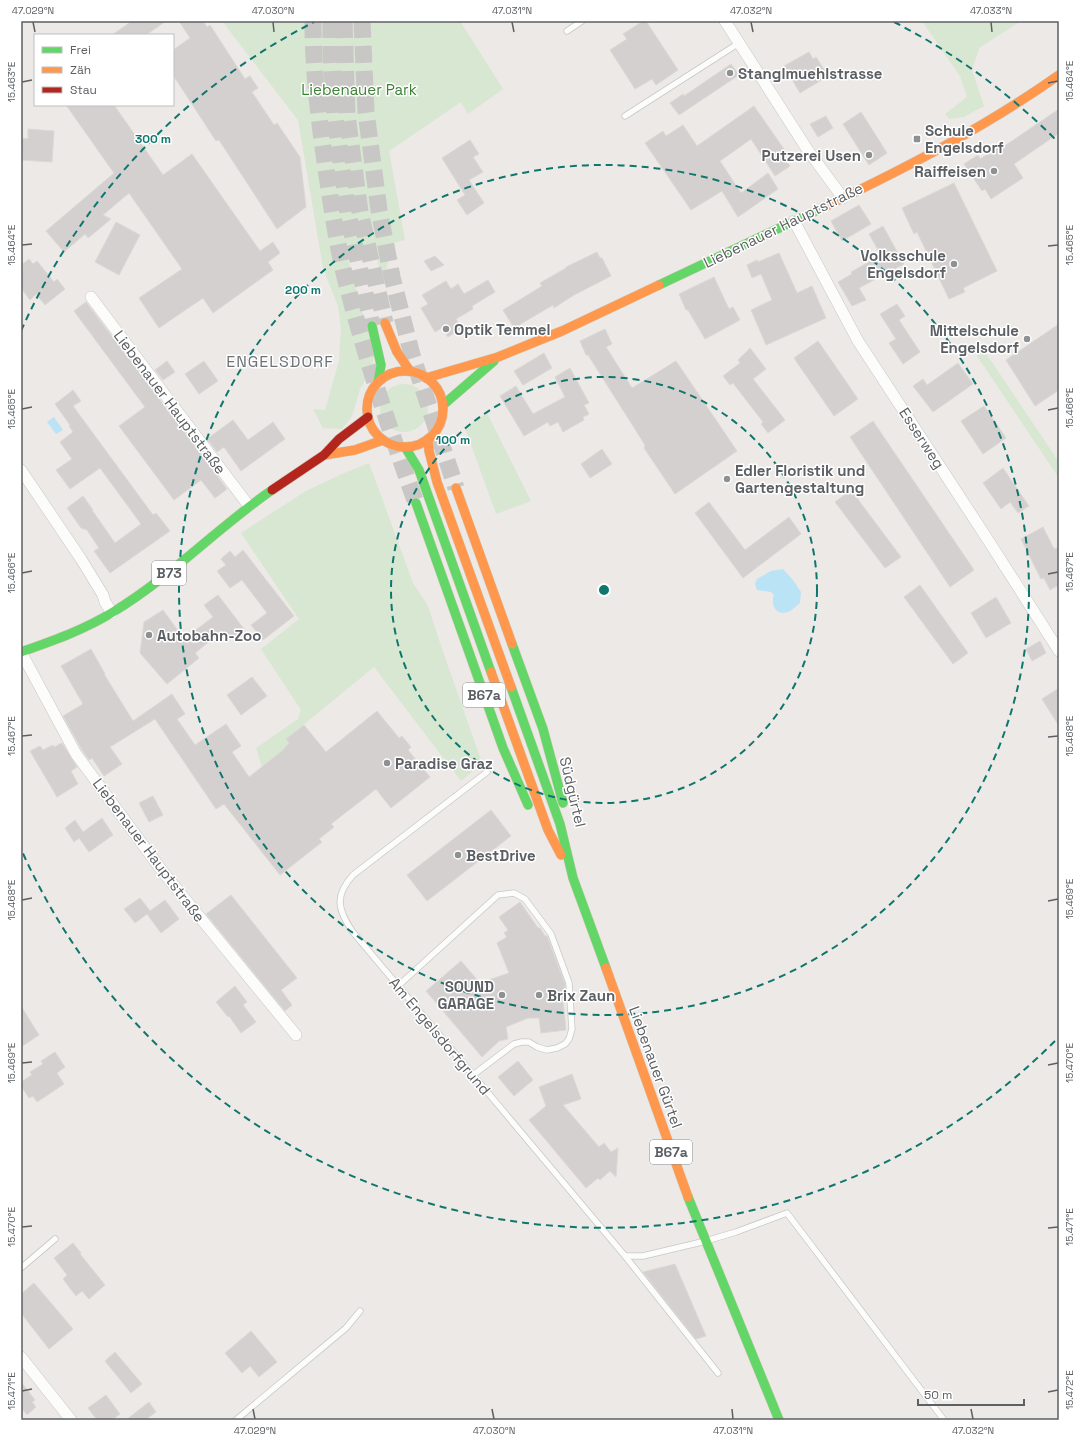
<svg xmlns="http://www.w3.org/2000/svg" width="1080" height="1441" viewBox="0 0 1080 1441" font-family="'Space Grotesk',sans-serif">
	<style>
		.green { fill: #d7e7d1 }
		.water { fill: #bae3f6 }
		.building { fill: #d3d0cf; stroke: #dbd8d5 }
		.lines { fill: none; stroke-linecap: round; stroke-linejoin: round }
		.primary-tunnel { stroke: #c8c7c6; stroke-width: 17; stroke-dasharray: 17 8; stroke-linecap: butt }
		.lane-casing { stroke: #c8c8c8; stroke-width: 7 }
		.street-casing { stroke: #c8c8c8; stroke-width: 12 }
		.fast-casing { stroke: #d3c6b4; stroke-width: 10 }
		.slow-casing { stroke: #d3c6b4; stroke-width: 10 }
		.jam-casing { stroke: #d3c6b4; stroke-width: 10 }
		.lane { stroke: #fcfcfb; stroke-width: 5.5 }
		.street { stroke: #fcfcfb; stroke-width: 11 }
		.fast { stroke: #63d668; stroke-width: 9 }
		.slow { stroke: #ff974d; stroke-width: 9 }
		.jam { stroke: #b3261e; stroke-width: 9 }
		.ticks { fill: none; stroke: #5c6064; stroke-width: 1.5 }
		.ring { fill: none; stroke: #0f766e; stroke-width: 2; stroke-dasharray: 7 5 }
		.poi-dot { fill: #8e9092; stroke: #fff; stroke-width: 1.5 }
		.labels { text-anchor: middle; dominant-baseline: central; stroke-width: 3; stroke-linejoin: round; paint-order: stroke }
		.shield { fill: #fff; stroke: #8d9092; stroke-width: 1 }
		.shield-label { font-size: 14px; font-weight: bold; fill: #5c6064 }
		.poi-label { font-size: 15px; font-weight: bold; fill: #5c6064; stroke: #fff; text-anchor: start }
		.park-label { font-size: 15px; fill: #3c8136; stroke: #fff }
		.street-label { font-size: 15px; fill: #5c6064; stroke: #fff }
		.neighbourhood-label { font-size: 16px; letter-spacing: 1px; fill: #6d7276; stroke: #fff }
		.centre { fill: #0f766e; stroke: #fff; stroke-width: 2 }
		.ring-label { font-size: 12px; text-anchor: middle; font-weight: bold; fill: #0f766e; stroke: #fff; stroke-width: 3; stroke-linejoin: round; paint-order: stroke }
		.neatline { fill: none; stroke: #5c6064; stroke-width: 1.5 }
		.ticks-label { font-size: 10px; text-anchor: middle; fill: #5c6064 }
	</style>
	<rect width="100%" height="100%" fill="#ece9e6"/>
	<g class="green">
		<polygon points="222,21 460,21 503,89 468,114 461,102 389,151 405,240 393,243 392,249 383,280 374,247 346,252 374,355 372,369 360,389 352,416 342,429 323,428 313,409 325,410 339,361 341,329 338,306 323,268 298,120"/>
		<polygon points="922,21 1021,21 979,48 972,70 984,106 964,117 950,119 945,114 967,97 960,76"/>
		<polygon points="983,349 1059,462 1059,478 975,353"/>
		<circle cx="404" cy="408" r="24"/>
		<polygon points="487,413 531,501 496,514 465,428"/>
		<polygon points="369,463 413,583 428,606 441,646 482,763 461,781 374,667 286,739 289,743 282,751 262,767 256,748 298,719 301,710 261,649 299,619 241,533 306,491 342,474"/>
	</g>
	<g class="water">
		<polygon points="54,417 63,430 56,434 47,422"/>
		<path d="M783,569L793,580L801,592L800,603C797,605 793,610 790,611C777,617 770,606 774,595L771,592L757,590L755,584L757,579L771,571Z"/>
	</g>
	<g class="building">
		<polygon points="132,21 166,21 146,35 112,35"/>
		<polygon points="179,21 203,21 207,27 210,25 245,79 250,76 258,88 252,92 274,125 277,123 300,157 306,207 277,229 219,140 216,141 173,75 173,50 190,38"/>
		<polygon points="643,21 646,21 678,70 656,85 652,79 635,89 610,50 627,39 623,34"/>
		<polygon points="809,52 813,59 816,57 825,71 822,73 825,78 800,93 784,66"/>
		<polygon points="731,64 739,75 679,115 670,103 683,94 684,96"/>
		<polygon points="66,105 114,105 163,175 192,154 260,251 273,242 280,253 268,262 273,270 213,313 203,298 159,328 139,298 182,269 129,193 103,215 111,219 88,238 85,234 64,252 46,231 114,173"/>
		<polygon points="754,106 786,152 782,155 790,166 775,176 751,139 720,161 741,193 768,173 778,189 738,217 722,191 691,210 645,143 663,131 666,136 683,125 697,146"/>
		<polygon points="1059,109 1059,133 1014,164 1023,178 991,199 985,189 982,191 964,164 978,155 980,159 1002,145 1003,147"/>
		<polygon points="861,112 887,153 869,165 843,124"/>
		<polygon points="826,116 833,128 818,137 810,124"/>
		<polygon points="28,129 54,131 52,162 21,160 21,138 28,139"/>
		<polygon points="470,140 479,154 473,157 483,172 469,180 484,203 467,215 457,200 465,195 442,158"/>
		<polygon points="954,183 997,271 963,288 965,292 949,299 917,232 914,234 902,208"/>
		<polygon points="859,205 871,224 842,241 831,221"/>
		<polygon points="116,222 140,235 119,275 95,262"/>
		<polygon points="883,226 904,264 859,288 866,300 852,306 838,282 852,274 851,272 881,255 869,234"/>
		<polygon points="597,252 600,258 602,258 611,276 574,295 554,308 553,305 514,328 503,310 542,286 540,283 566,268 566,267"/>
		<polygon points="779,253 797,293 812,286 826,318 766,345 751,310 772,300 761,274 752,278 747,265 757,260 758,262"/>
		<polygon points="435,256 444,265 431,271 424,261"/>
		<polygon points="29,259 33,264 37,261 54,282 57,279 65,289 45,305 36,294 30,300 21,288 21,265"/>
		<polygon points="714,277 729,309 733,307 740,320 705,339 688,310 686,310 679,294"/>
		<polygon points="488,280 495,292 472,306 473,309 456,319 462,328 448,337 442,328 435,332 421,308 428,304 422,295 446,281 451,289 458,284 464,294"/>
		<polygon points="86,302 227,489 215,498 201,480 174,500 119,426 145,407 74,311"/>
		<polygon points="897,304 905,316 899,320 920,352 903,364 889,343 896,339 880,314"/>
		<polygon points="1059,324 1059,390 1035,406 1006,360"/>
		<polygon points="605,329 612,344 606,347 632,388 676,361 737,451 675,494 644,448 645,445 588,355 586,355 580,341"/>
		<polygon points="818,341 858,399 834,416 794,358"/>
		<polygon points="750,348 766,369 753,379 785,420 768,433 761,424 763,422 733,383 730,385 723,376 740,363 738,360"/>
		<polygon points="544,353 552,368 523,385 514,371"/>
		<polygon points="167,361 175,372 163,380 155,370"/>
		<polygon points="204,361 218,381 199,394 185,374"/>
		<polygon points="958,363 973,384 933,412 913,386 923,379 927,385"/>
		<polygon points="570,368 589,403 584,405 589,414 583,417 584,420 563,432 558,422 550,426 548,422 524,436 500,396 516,386 533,414 565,397 555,377"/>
		<polygon points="73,390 81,401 73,406 153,515 156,513 170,531 110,573 94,551 99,548 87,530 81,528 67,508 83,496 93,510 92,510 115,543 141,524 100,468 70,489 56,470 72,459 60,442 73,432 69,426 70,425 55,404"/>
		<polygon points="984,406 1006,438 983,454 961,421"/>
		<polygon points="233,420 248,440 273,422 285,439 241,471 224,447 217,452 207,439"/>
		<polygon points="873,421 974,570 950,587 850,437"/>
		<polygon points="602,449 612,464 590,478 581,464"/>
		<polygon points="1003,468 1029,506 1018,513 1010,502 1001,509 983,483"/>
		<polygon points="851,490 901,557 885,568 835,502"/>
		<polygon points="709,502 745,550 789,517 801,534 743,578 695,513"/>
		<polygon points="1043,527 1054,549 1059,547 1059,585 1050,590 1044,578 1041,579 1021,539"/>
		<polygon points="243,550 294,616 263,640 251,625 267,613 242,580 230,588 217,571 226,565 221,559 230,551 235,557"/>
		<polygon points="920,585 968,653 953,664 904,597"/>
		<polygon points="218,595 244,629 230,640 222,631 195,653 199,658 167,684 140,653 144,622 163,610 184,639 213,617 204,605"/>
		<polygon points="996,597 1011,623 986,638 971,613"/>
		<polygon points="1040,641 1046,653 1032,661 1026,649"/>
		<polygon points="91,649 105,674 104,674 133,721 172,694 185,714 177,719 195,745 226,724 241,746 232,752 249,777 282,751 289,743 286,739 304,725 326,752 377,711 399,738 402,736 411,747 408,750 430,777 391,808 376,789 331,824 334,827 319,839 322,842 280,875 224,804 216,809 155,719 110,747 122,764 104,776 92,758 89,760 82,750 63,716 83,704 61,666"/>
		<polygon points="252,677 267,696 241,715 227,695"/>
		<polygon points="1059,688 1059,726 1042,699"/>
		<polygon points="62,743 77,767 71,771 78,784 57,797 30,751 40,746 43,750 53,745 54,747"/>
		<polygon points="153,796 163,815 149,822 139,803"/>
		<polygon points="491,810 511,836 427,901 407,875"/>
		<polygon points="102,818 113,835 89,852 79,838 74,842 65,828 75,820 83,832"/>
		<polygon points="231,895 297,978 281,990 292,1005 285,1011 206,914"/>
		<polygon points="140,898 150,911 165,900 179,919 161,933 147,914 135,923 124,909"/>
		<polygon points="520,902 538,928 540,928 545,936 547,936 565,984 565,988 564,988 565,998 563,1000 566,1030 541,1033 539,1018 528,1018 506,1027 508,1039 499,1041 482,1057 426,991 461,961 480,983 509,973 497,943 507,937 504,933 508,930 499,917"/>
		<polygon points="235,986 247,1002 243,1005 256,1022 241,1033 229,1016 228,1017 216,1002"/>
		<polygon points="21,1006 39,1035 21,1047"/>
		<polygon points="55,1052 65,1067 57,1073 64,1084 37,1102 33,1096 29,1098 21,1086 21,1082 32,1075 30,1072 43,1064 41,1061"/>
		<polygon points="518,1061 533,1080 514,1096 498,1077"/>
		<polygon points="572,1074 581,1099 563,1105 599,1147 604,1143 611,1152 618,1148 616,1177 610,1171 600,1180 598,1178 586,1188 529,1120 546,1106 539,1087"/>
		<polygon points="73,1243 81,1253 80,1254 105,1285 89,1299 82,1291 76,1296 63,1279 67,1275 54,1258"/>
		<polygon points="675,1264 706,1336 696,1339 643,1272"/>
		<polygon points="34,1283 73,1329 49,1349 21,1313 21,1294"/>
		<polygon points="251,1331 277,1362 259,1377 250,1366 242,1373 225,1353"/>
		<polygon points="115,1352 142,1384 131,1393 105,1361"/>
		<polygon points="21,1382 35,1400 32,1402 36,1407 27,1415 23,1410 21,1411"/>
		<polygon points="106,1395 120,1414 112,1420 97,1420 88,1408"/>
		<polygon points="149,1402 156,1412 145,1420 126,1420"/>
	</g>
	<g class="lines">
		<g class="primary-tunnel">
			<path d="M313,21C313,71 319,120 326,169C332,208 337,247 347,285C366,359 390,431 416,503"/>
			<polyline points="331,21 331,52 335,116 348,214 372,326"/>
			<polyline points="344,21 347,115 360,212 385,323"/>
			<polyline points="362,21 366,112 379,210 392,277 412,355 456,488"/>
		</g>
		<defs>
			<g id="lane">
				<polyline points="567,31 582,21"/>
				<polyline points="625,116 739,43"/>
				<path d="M487,772L353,875C334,896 338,910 352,931L625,1256L718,1373"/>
				<polyline points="398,986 498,895 514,893 525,899 551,934 569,983 572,1029 569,1039 565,1044 557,1048 547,1050 537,1047 529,1042 522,1042 514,1044 473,1075"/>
				<polyline points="625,1256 643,1256 706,1241 736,1232 787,1213 944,1420"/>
				<polyline points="21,1268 55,1239"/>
				<polyline points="236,1420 346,1328 360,1311"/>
			</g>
			<g id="street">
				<polyline points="725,21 807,149 843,198"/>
				<polyline points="794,221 858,341 988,540 1059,651"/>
				<polyline points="91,297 249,506"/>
				<polyline points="21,470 81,559 103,595 105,602 112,613"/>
				<polyline points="21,652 76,754 163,872 296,1035"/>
				<polyline points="21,1357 71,1420"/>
			</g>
			<g id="fast">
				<polyline points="659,285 826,206"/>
				<polyline points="372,326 381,365 378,382"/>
				<polyline points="443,405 494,361"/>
				<polyline points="405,447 419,470 491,672"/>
				<polyline points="416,503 503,748 528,805"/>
				<polyline points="512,644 543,729 563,803"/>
				<path d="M21,652C52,641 84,630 113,612C171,577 217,528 272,490"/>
				<polyline points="511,687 560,824 573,878 606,968"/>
				<polyline points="688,1197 779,1420"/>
			</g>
			<g id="slow">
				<path d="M826,206C906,168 987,126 1059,75"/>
				<polyline points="385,323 397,352 410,371"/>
				<circle cx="405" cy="409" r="38"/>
				<polyline points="426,378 498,357 562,331 659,285"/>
				<polyline points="428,439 429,451 437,482 511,687"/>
				<polyline points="324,455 355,450 383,440"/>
				<polyline points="456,488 512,644"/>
				<polyline points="491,672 548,830 561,855"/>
				<polyline points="606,968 688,1197"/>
			</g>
			<polyline id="jam" points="272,490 324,455 339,439 368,417"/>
		</defs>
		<use href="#lane" class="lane-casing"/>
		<use href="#street" class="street-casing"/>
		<use href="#fast" class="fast-casing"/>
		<use href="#slow" class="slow-casing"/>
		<use href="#jam" class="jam-casing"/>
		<use href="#lane" class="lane"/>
		<use href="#street" class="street"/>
		<use href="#fast" class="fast"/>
		<use href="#slow" class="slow"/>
		<use href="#jam" class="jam"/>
	</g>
	<path class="ticks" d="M33,22L35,32M273,22L274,32M512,22L514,32M751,22L753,32M991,22L992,32M22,82L32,80M1048,83L1058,81M22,245L32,244M1048,246L1058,245M22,409L32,407M1048,410L1058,408M22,573L32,571M1048,574L1058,572M22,736L32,735M1048,737L1058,736M22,900L32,898M1048,901L1058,899M22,1063L32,1062M1048,1065L1058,1063M22,1227L32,1226M1048,1228L1058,1227M22,1391L32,1389M1048,1392L1058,1390M253,1409L255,1419M492,1409L494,1419M732,1409L733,1419M971,1409L973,1419"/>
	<g class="ring">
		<circle cx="604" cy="590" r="213"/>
		<circle cx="604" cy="590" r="425"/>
		<path d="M1055 1041A638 638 0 0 1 21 849M21 331A638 638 0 0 1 314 22M894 22A638 638 0 0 1 1055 139"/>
	</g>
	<g class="poi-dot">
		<circle cx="730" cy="73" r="4"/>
		<rect x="913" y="135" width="8" height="8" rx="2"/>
		<circle cx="869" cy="155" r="4"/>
		<circle cx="994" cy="171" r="4"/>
		<circle cx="954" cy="264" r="4"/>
		<circle cx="446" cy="329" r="4"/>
		<circle cx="1027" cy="339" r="4"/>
		<circle cx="727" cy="479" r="4"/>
		<circle cx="149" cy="635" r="4"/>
		<circle cx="387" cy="763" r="4"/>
		<circle cx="458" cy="855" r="4"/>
		<circle cx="502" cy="995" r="4"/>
		<circle cx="539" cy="995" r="4"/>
	</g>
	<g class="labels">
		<g class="shield">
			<rect x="152" y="561" width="34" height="24" rx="3"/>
			<rect x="463" y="683" width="42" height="24" rx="3"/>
			<rect x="650" y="1140" width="42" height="24" rx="3"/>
		</g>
		<g class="shield-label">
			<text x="169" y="573">B73</text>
			<text x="484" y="695">B67a</text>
			<text x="671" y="1152">B67a</text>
		</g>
		<g class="poi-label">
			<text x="738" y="73">Stanglmuehlstrasse</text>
			<text x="925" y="130">Schule<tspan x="925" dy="17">Engelsdorf</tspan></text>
			<text x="861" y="155" text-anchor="end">Putzerei Usen</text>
			<text x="986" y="171" text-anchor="end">Raiffeisen</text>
			<text x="946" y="255" text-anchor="end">Volksschule<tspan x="946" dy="17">Engelsdorf</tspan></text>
			<text x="454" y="329">Optik Temmel</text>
			<text x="1019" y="330" text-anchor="end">Mittelschule<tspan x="1019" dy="17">Engelsdorf</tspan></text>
			<text x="735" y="470">Edler Floristik und<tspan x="735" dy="17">Gartengestaltung</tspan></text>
			<text x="157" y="635">Autobahn-Zoo</text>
			<text x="395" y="763">Paradise Graz</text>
			<text x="466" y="855">BestDrive</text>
			<text x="494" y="986" text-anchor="end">SOUND<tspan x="494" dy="17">GARAGE</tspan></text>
			<text x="547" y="995">Brix Zaun</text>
		</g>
		<g class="park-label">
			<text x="359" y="89">Liebenauer Park</text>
		</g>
		<g class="street-label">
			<text transform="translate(783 225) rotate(-26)">Liebenauer Hauptstraße</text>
			<text transform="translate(170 402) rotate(53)">Liebenauer Hauptstraße</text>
			<text transform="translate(922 438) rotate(57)">Esserweg</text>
			<text transform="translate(573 792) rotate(77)">Südgürtel</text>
			<text transform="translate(149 850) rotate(53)">Liebenauer Hauptstraße</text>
			<text transform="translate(440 1036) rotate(50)">Am Engelsdorfgrund</text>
			<text transform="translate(656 1067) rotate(70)">Liebenauer Gürtel</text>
		</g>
		<g class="neighbourhood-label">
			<text x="280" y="361">ENGELSDORF</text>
		</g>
	</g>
	<circle cx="604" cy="590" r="6" class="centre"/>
	<g class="ring-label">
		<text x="153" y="143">300 m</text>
		<text x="303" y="294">200 m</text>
		<text x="453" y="444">100 m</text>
	</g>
	<rect width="1080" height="1441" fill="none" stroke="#ffffff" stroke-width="44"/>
	<rect x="34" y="34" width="140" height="72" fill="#ffffff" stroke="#bebfc1"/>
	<rect x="42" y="47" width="20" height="6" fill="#63d668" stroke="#bebfc1"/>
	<text x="70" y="54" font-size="12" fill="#5c6064">Frei</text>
	<rect x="42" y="67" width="20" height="6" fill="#ff974d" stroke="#bebfc1"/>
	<text x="70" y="74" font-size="12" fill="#5c6064">Zäh</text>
	<rect x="42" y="87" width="20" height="6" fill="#b3261e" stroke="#bebfc1"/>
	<text x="70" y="94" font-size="12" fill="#5c6064">Stau</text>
	<path d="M918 1399v6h106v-6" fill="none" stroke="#5c6064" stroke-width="2"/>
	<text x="924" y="1399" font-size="12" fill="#5c6064" stroke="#ffffff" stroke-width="3" paint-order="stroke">50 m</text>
	<rect x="22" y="22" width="1036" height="1397" class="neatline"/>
	<g class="ticks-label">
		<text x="33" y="14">47.029°N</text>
		<text x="273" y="14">47.030°N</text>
		<text x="512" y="14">47.031°N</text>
		<text x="751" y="14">47.032°N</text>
		<text x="991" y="14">47.033°N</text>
		<text transform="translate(1069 81) rotate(-90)" y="4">15.464°E</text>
		<text transform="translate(11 82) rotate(-90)" y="4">15.463°E</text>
		<text transform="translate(1069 245) rotate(-90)" y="4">15.465°E</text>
		<text transform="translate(11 245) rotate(-90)" y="4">15.464°E</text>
		<text transform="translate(1069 408) rotate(-90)" y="4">15.466°E</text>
		<text transform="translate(11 409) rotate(-90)" y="4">15.465°E</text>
		<text transform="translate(1069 572) rotate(-90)" y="4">15.467°E</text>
		<text transform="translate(11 573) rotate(-90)" y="4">15.466°E</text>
		<text transform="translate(1069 736) rotate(-90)" y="4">15.468°E</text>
		<text transform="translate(11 736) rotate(-90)" y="4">15.467°E</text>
		<text transform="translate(1069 899) rotate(-90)" y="4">15.469°E</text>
		<text transform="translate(11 900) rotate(-90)" y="4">15.468°E</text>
		<text transform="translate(1069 1063) rotate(-90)" y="4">15.470°E</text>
		<text transform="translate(11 1063) rotate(-90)" y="4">15.469°E</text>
		<text transform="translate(1069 1227) rotate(-90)" y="4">15.471°E</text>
		<text transform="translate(11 1227) rotate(-90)" y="4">15.470°E</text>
		<text transform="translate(1069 1390) rotate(-90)" y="4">15.472°E</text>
		<text transform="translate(11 1391) rotate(-90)" y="4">15.471°E</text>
		<text x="255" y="1434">47.029°N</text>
		<text x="494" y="1434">47.030°N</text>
		<text x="733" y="1434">47.031°N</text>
		<text x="973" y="1434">47.032°N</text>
	</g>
</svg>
